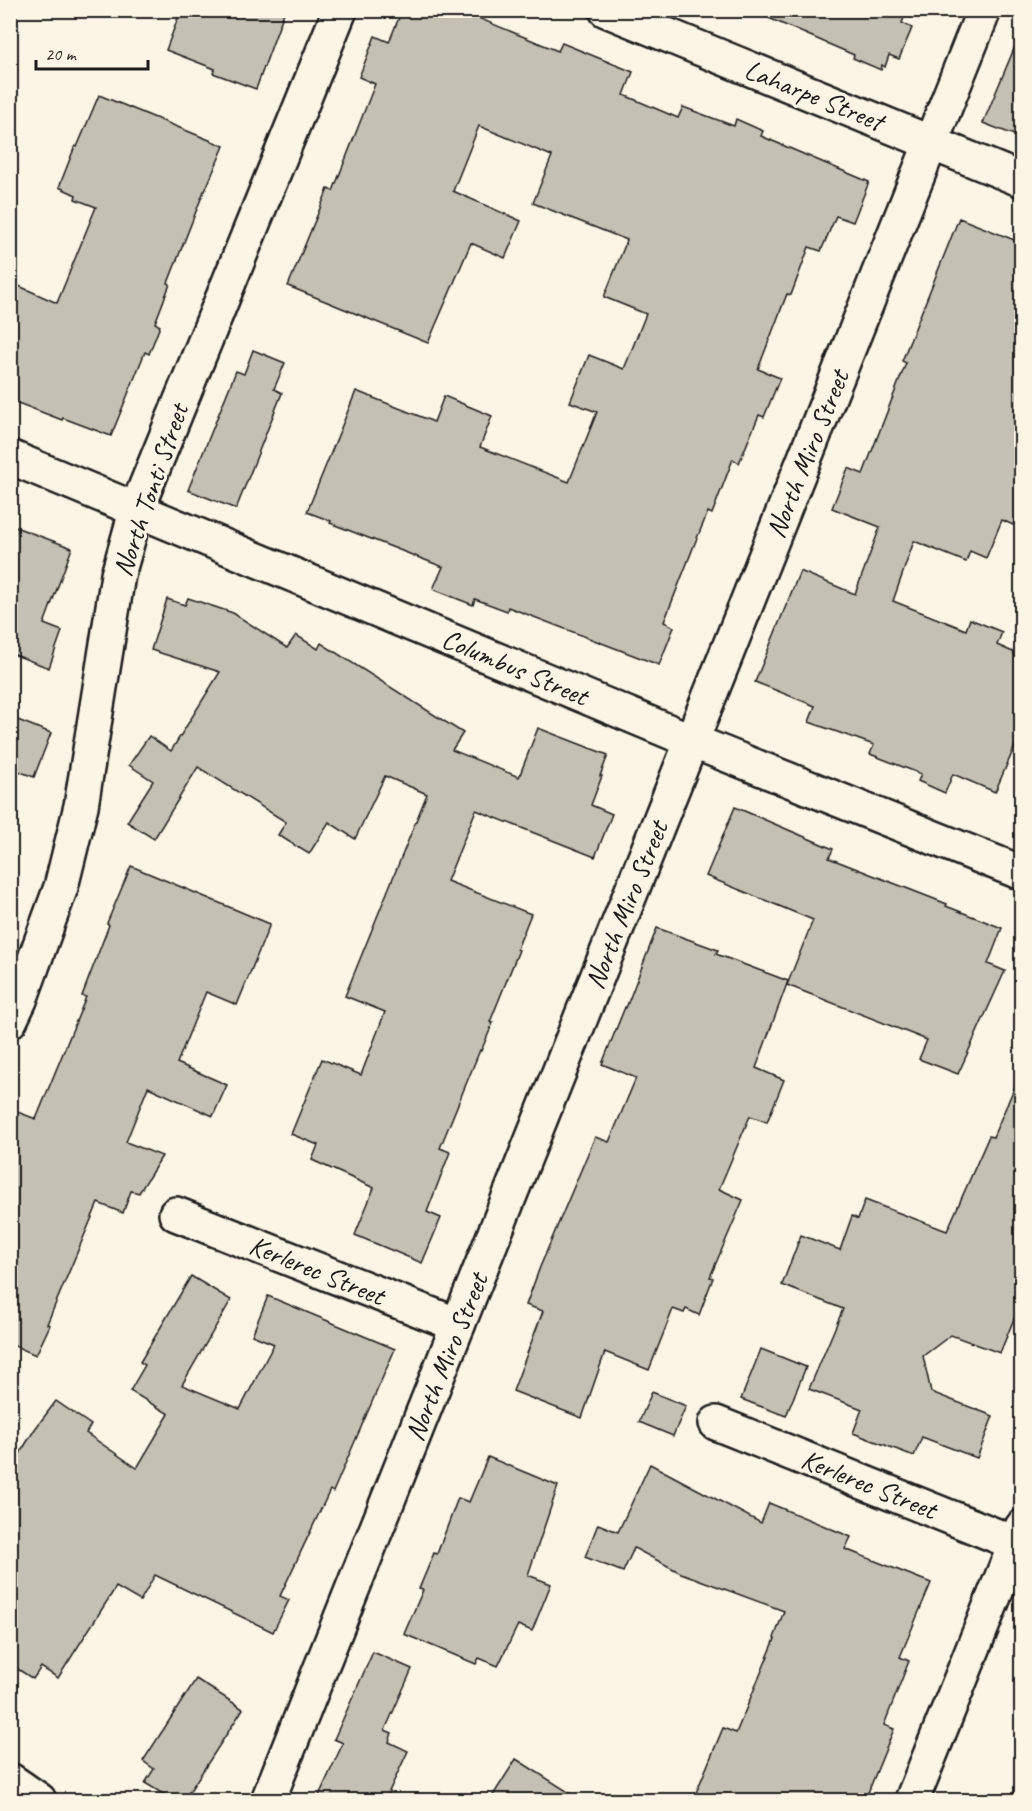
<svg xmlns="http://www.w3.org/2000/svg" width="1032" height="1811" viewBox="0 0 1032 1811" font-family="Caveat,sans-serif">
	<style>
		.building { fill: #c4c0b3; stroke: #1c1c1c; stroke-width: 1.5 }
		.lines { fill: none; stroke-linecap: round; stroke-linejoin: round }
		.minor-casing { stroke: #1c1c1c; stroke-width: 38 }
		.minor { stroke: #fcf5e5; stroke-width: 33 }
		.labels { text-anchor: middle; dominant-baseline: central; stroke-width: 6; stroke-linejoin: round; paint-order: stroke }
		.street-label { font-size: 28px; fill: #1c1c1c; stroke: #fcf5e5 }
	</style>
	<rect width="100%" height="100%" fill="#fcf5e5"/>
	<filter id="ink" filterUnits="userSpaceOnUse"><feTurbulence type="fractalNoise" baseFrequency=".0167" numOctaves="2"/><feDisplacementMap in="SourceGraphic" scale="12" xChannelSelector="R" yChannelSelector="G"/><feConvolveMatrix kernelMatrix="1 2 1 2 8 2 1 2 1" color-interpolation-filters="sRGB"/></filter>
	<g filter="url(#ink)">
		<g class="building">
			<polygon points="181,10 285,10 256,89 213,73 215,69 166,50"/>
			<polygon points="402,10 459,10 558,51 562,43 633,72 624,95 678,118 683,107 734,126 736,119 763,131 761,136 869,182 853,222 836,216 821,251 809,247 791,295 787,294 758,369 780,378 764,417 759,415 739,463 733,459 712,514 708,512 697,538 664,622 674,627 659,665 508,607 507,611 475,599 473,605 433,589 443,567 330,523 331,521 307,512 356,391 434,422 444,396 492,416 480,447 569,482 597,412 570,402 589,355 624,369 646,314 604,297 627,240 533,203 552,156 479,126 453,191 521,221 505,258 471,243 428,343 288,286 328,189 333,191 375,84 359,77 375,36 389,42"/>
			<polygon points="750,10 907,10 902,23 912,28 899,59 889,55 885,67 882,65 881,70 853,58 854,55"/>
			<polygon points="1021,32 1022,32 1022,138 983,123"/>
			<polygon points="99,95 224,146 205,191 204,191 168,283 170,284 155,323 160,326 149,354 145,352 111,436 63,418 62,420 10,400 10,282 57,303 96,207 75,199 76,195 59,187 75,146 77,147"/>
			<polygon points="959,218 1022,243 1022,504 1013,525 1002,520 986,558 970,551 966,562 914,541 893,601 966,630 970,619 1002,632 997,645 1022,656 1022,730 995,792 953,774 945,793 918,781 921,774 870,754 874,745 809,722 815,706 755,682 800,571 855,594 880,527 832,508 848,468 863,474 906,363 902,361"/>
			<polygon points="253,350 285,363 274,389 282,393 236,509 188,490 236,371 244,374"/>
			<polygon points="10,525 72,548 44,624 62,631 49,668 10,653"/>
			<polygon points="188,598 233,613 287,648 296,635 318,649 321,643 463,733 452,750 519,777 538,728 608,755 600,776 602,776 591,805 612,814 595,857 476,810 447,881 531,914 517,949 519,950 490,1022 493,1023 481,1051 480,1050 440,1148 450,1152 427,1212 441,1218 422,1263 355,1235 374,1188 312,1160 318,1145 291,1134 322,1059 361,1075 385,1012 345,996 427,794 385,776 355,839 329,822 309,854 278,835 286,822 198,767 154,839 127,822 153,781 129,765 149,736 171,751 220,672 151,650 167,599 185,605"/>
			<polygon points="10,717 51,733 34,777 10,768"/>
			<polygon points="735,807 833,849 829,858 947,904 946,906 1002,928 988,964 1005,971 958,1074 919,1059 927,1040 787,985 813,920 706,876"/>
			<polygon points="131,866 270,924 237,1005 206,992 177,1063 227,1085 213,1116 148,1087 126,1142 162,1156 139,1193 131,1191 123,1213 98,1203 47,1324 50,1325 36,1355 10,1344 10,1109 36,1119 86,997 82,996 109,925 107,923"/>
			<polygon points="657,928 718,950 716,954 788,981 756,1068 784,1080 767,1122 750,1116 719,1189 743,1200 710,1277 713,1278 699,1315 686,1309 684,1313 673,1309 649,1370 605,1352 582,1418 513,1391 543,1311 526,1305 540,1267 595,1137 609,1142 636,1078 602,1064 625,1007 626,1008"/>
			<polygon points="1022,1070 1022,1299 1000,1353 951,1335 923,1356 931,1392 993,1416 977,1458 922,1437 914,1456 853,1433 862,1409 809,1389 843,1309 782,1285 801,1235 840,1250 852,1216 858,1219 865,1200 947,1231 989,1136 993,1137"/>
			<polygon points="191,1276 231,1300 182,1385 240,1409 274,1344 252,1335 268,1296 395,1349 333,1492 330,1490 280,1596 289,1600 273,1632 155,1575 140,1601 116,1587 58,1678 41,1667 33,1679 10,1664 10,1469 35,1429 56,1401 91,1425 86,1433 137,1468 169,1414 130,1391 145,1365 140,1362"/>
			<polygon points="761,1349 806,1367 786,1416 741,1399"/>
			<polygon points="652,1392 686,1406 673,1436 639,1422"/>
			<polygon points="488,1457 558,1486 528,1575 551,1584 532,1631 518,1625 498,1666 479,1658 476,1664 404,1634 423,1590 419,1589 434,1553 437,1554 458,1498 469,1502"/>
			<polygon points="650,1464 761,1523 769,1503 851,1537 845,1549 931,1583 900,1657 909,1661 884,1725 894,1729 865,1800 693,1800 723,1728 736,1733 775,1639 774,1638 784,1611 681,1573 634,1548 623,1572 585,1557 598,1524 618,1532"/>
			<polygon points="373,1652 412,1669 385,1730 392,1733 389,1742 408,1751 385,1800 317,1800 343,1743 334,1739"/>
			<polygon points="196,1679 243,1709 184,1800 173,1800 145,1783 154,1769 143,1761"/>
			<polygon points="516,1759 581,1800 490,1800"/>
		</g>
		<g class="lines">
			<defs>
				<g id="minor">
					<polyline points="606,10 1022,180"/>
					<polyline points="10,457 692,741 1022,873"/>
					<polyline points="10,1021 20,1000 61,887 81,806 118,575 137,508 340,10"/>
					<polyline points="176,1214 458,1325"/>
					<polyline points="716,1423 1022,1546"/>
					<polyline points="10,1780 39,1800"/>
					<polyline points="268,1800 984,10"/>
					<polyline points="912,1800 1022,1527"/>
				</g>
			</defs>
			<use href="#minor" class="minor-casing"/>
			<use href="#minor" class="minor"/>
		</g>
	</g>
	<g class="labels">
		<g class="street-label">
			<text transform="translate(814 95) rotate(22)">Laharpe Street</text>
			<text transform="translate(807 454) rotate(-68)">North Miro Street</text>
			<text transform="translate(150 490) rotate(-71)">North Tonti Street</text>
			<text transform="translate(515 667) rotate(23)">Columbus Street</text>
			<text transform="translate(626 905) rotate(-68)">North Miro Street</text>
			<text transform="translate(317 1270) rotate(22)">Kerlerec Street</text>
			<text transform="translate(446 1357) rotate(-68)">North Miro Street</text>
			<text transform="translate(869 1484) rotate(22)">Kerlerec Street</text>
		</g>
	</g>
	<rect width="1032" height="1811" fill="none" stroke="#fcf5e5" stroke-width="36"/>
	<rect x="18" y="18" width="996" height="1775" fill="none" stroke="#1c1c1c" stroke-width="2" filter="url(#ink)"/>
	<path d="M36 60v9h112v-9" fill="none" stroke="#1c1c1c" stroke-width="3"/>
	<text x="45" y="60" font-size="18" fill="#1c1c1c" stroke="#fcf5e5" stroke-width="4.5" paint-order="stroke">20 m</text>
</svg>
